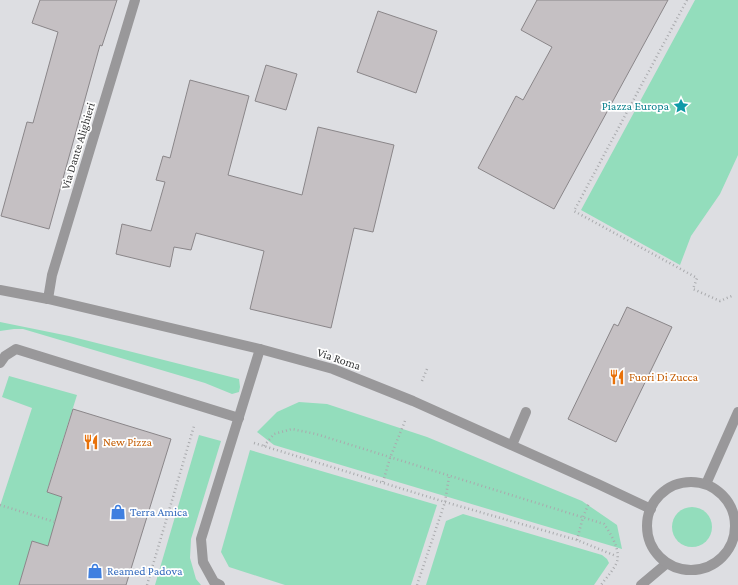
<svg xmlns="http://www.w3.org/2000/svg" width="738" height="585" viewBox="0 0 738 585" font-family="'Crimson Pro',serif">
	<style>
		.green { fill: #93ddbc }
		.building { fill: #c5c0c3; stroke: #8a8689 }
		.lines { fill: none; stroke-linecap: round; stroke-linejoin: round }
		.path { stroke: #a9aaad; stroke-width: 2.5; stroke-dasharray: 1 3; stroke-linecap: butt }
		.service { stroke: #99989a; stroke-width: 10 }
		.minor { stroke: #99989a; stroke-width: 10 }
		.tertiary { stroke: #99989a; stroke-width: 10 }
		.labels { text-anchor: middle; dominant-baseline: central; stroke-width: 3.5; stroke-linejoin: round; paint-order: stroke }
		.culture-label { font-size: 12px; fill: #0d838f; stroke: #fff; text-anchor: end }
		.street-label { font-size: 12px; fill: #3a3b3c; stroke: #fff }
		.food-label { font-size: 12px; fill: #c56008; stroke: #fff; text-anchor: start }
		.shop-label { font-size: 12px; fill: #366cbe; stroke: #fff; text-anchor: start }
	</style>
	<rect width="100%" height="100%" fill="#dddee2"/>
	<g class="green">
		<polygon points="695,0 738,0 738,155 720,194 691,236 680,265 581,210"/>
		<polygon points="0,322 69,336 239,379 240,387 239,392 232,394 205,383 23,329 14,329 0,331"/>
		<polygon points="9,376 77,395 47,491 63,497 48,546 32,541 19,585 0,585 0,506 32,408 2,397"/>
		<polygon points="299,402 327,404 427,437 582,501 617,525 622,549 274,445 257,432 277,412"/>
		<polygon points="199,435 221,441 191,539 190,558 196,579 201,585 155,585"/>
		<polygon points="250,450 437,505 411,585 285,585 229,567 221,552"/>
		<circle cx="692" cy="527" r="20"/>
		<polygon points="463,514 602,555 607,559 609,563 594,585 426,585 446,521"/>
	</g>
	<g class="building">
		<polygon points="40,0 117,0 102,46 100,45 49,229 1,216 27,122 33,123 58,32 32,23"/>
		<polygon points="537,0 668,0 554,209 478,168 516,96 523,100 552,47 521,30"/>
		<polygon points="378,11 437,31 416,93 357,72"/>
		<polygon points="266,65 297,74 286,110 255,101"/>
		<polygon points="190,80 249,96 228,175 302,195 318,127 394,145 373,232 354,228 331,328 250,309 264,251 196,233 191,250 174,247 170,267 116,254 122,224 151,231 165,182 156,180 163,156 170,158"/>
		<polygon points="627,307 672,327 616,442 568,419 614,324 618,326"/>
		<polygon points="73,409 171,439 126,585 19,585 32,541 48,546 62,497 47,492"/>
	</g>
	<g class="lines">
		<g class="path">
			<polyline points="687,0 574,211 697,278 693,289 720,301 734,295"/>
			<polyline points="422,381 427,369"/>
			<polyline points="254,443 445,502 577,540 616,556"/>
			<path d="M264,446L274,434L292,429L316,434L604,524C611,534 622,552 616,564C612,572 606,578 601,585"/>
			<polyline points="383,482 390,458 405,421"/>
			<polyline points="0,505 55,522"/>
			<polyline points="577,540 583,517 589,503"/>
			<polyline points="147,585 194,426"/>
			<polyline points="417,585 445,502 449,477"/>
		</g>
		<g class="service">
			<polyline points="0,363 5,356 16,349 239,418"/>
			<polyline points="512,445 526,412"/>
		</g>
		<g class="minor">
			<polyline points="48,299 52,275 135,0"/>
			<polyline points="706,484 738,412"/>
			<polyline points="220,585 214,582 203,562 201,539 260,349"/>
			<polyline points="641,585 666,564"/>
		</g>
		<g class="tertiary">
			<polyline points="0,290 48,299 260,349 333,369 413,401 598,484 651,509"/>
			<circle cx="691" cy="526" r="44"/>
		</g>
	</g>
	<defs>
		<symbol id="sight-bare" viewBox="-9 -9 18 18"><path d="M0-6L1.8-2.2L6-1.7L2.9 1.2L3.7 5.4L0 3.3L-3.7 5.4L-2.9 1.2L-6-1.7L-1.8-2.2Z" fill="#0f9aa8" stroke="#fff" stroke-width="2.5" paint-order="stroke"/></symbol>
		<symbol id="restaurant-bare" viewBox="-9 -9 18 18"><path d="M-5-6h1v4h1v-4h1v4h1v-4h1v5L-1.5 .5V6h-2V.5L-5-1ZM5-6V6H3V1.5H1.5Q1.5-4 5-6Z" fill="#e8710a" stroke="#fff" stroke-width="2.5" paint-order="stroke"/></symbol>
		<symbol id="shop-bare" viewBox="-9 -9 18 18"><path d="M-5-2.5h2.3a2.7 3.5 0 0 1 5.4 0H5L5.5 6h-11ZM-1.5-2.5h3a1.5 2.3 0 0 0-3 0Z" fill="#3f7fe0" stroke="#fff" stroke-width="2.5" paint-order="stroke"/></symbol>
	</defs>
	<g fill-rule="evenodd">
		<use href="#sight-bare" x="670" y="95" width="22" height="22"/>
		<use href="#restaurant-bare" x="606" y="366" width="22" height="22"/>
		<use href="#restaurant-bare" x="80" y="431" width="22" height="22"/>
		<use href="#shop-bare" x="107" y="501" width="22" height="22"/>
		<use href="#shop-bare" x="84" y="560" width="22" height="22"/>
	</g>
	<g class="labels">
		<g class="culture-label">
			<text x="669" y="106">Piazza Europa</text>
		</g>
		<g class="street-label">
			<text transform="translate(78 146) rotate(-73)">Via Dante Alighieri</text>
			<text transform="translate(339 359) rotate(19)">Via Roma</text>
		</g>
		<g class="food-label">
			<text x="629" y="377">Fuori Di Zucca</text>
			<text x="103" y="442">New Pizza</text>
		</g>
		<g class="shop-label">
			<text x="130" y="512">Terra Amica</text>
			<text x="107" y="571">Reamed Padova</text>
		</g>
	</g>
</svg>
